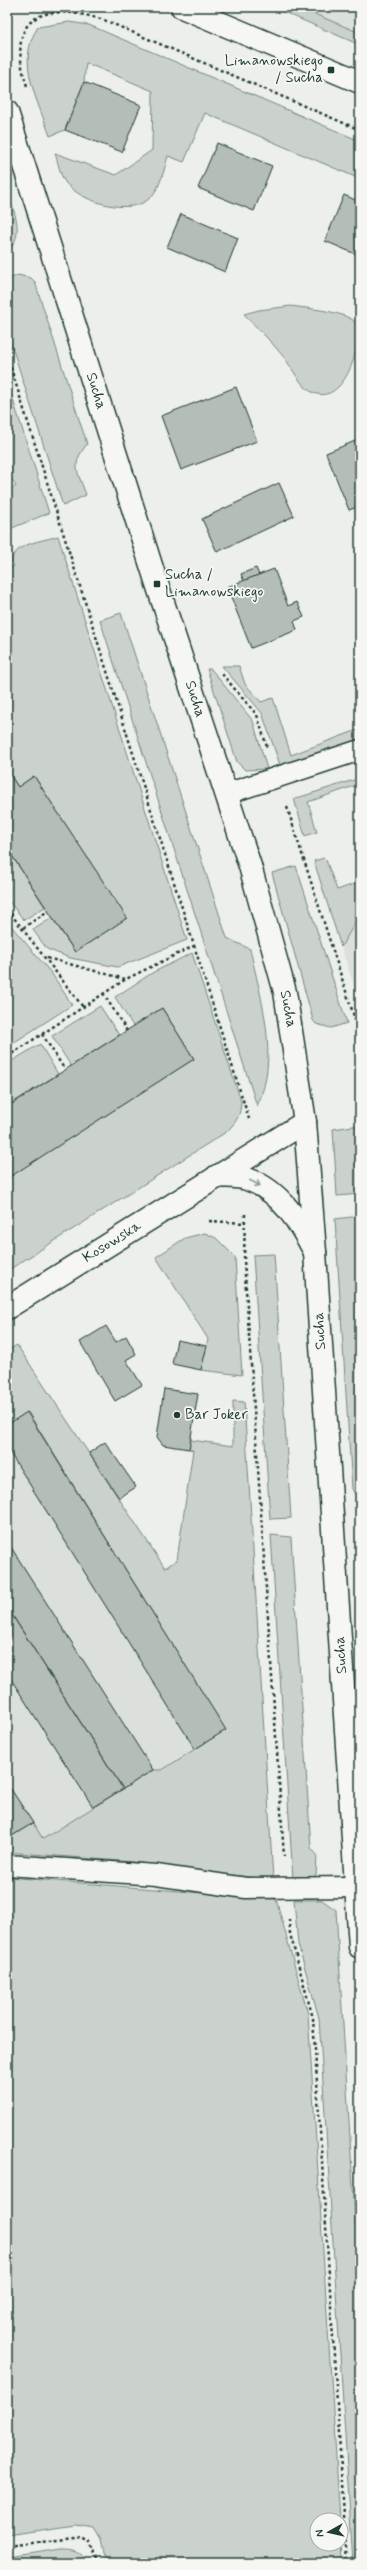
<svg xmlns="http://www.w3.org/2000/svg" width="367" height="2570" viewBox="0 0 367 2570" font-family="Mynerve,sans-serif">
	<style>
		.built { fill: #dce0db }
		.green { fill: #cbd2cc; stroke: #758880 }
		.building { fill: #b4bdb8; stroke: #1f3d34 }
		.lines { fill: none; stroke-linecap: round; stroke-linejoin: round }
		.lane-casing { stroke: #1f3d34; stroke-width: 23 }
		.street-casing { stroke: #1f3d34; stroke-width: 25 }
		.secondary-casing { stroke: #1f3d34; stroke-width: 25 }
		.path { stroke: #1f3d34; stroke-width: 2.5; stroke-dasharray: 3 3; stroke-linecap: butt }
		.lane { stroke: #f6f6f2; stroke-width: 20 }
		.street { stroke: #f6f6f2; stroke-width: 22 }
		.secondary { stroke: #f6f6f2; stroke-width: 22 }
		.oneway { stroke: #8a9a93 }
		.poi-dot { fill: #1f3d34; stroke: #f6f6f2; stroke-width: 1.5 }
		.labels { text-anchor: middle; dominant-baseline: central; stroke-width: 3.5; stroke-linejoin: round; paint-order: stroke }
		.poi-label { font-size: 15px; fill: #1f3d34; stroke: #f6f6f2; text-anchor: start }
		.street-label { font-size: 15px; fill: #1f3d34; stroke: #f6f6f2 }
	</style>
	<rect width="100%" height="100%" fill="#edefea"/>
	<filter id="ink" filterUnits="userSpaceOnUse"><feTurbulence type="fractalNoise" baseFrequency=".025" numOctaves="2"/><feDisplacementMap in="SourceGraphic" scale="8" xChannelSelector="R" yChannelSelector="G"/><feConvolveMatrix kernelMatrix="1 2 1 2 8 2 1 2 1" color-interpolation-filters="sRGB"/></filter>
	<g filter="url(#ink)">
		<g class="built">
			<polygon points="298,7 360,7 360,33"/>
			<polygon points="360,914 360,1004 341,947"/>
			<polygon points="17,1345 119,1498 226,1730 161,1770 123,1789 43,1839 7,1839 7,1351"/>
		</g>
		<g class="green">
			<polygon points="272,7 298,7 360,33 360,45"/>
			<path d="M69,22L89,25L360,141V179L205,113L184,162L168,156C164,170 161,185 152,196C133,218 80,202 65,182C60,175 58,162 55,153L116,175L152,150L153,91L86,63L84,82L65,130L50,136C38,101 15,61 38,27Z"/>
			<path d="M7,191C14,212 26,234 7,252Z"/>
			<path d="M18,275L31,278L35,282L87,444C70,466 78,471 86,495L63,506L7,331V280Z"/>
			<path d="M291,306C310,309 336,310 353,320C367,335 346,406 314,393C301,388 292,367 283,356C271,341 257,328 244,314L259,310Z"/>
			<polygon points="7,381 49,513 12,528 7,526 7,492 16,486 7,472"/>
			<path d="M58,536L187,940L118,967L70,958L47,949L33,930L52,918L75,952L126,918L34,776L18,787L7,770V570L14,566L11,561C15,543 43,541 58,536Z"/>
			<path d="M121,613L227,938L250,949C261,999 280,1058 257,1106L100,620Z"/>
			<polygon points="222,666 239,666 245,684 261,702 273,698 291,755 360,729 360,739 280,765 262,713"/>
			<polygon points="207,669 211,669 253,721 267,769 245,770 237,762"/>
			<polygon points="360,778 360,784 308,802 317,832 305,836 294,799"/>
			<polygon points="7,848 45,907 24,920 7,899"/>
			<polygon points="324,858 326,860 337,890 360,882 360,914 341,947 314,861"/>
			<polygon points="296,866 347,1023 331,1028 316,1024 313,1020 272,873"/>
			<polygon points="7,921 52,974 72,1005 7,1047"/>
			<path d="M192,953L241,1101C241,1115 236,1123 226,1132L7,1271V1177L194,1059L162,1008L133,1026L115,997L152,973Z"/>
			<polygon points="100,1006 119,1035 71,1066 52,1036"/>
			<polygon points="40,1044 58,1074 12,1103 7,1095 7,1064"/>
			<polygon points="360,1125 360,1194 337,1196 333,1129"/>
			<polygon points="360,1216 360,1503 352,1489 335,1219"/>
			<polygon points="205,1233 216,1238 235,1257 242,1375 201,1370 208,1339 156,1257 185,1238"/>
			<polygon points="274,1254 291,1518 270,1519 253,1255"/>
			<polygon points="17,1345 165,1568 177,1560 193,1450 189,1449 191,1440 233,1446 233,1401 244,1402 273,1879 228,1875 133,1862 7,1852 7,1839 33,1823 43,1839 153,1770 162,1770 225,1730 28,1412 7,1425 7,1351"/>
			<polygon points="271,1535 291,1537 311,1848 317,1855 316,1875 310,1879 293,1879"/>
			<polygon points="7,1877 276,1899 308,2014 340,2520 317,2520 317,2544 341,2544 341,2540 342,2563 107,2563 102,2540 95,2528 75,2525 7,2535"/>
			<polygon points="294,1900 322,1900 336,1910 360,2301 360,2563 353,2563 319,2018 298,1944"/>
			<path d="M61,2549C73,2549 83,2550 87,2563H7V2557Z"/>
		</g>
		<g class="building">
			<polygon points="84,82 141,105 122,152 65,130"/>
			<polygon points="217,143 272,166 254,211 198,188"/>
			<polygon points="344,195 360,202 360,256 325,241"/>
			<polygon points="181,214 238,238 225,272 167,247"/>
			<polygon points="236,387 257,441 181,470 161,416"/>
			<polygon points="360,439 360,506 349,510 326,453"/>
			<polygon points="279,483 294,516 217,552 202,519"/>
			<polygon points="256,568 259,575 244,581 241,574"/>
			<polygon points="274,569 288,606 297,602 304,617 294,621 297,630 251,648 227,587"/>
			<polygon points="7,770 18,787 34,776 127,918 75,952 7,848"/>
			<polygon points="162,1008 194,1059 8,1178 7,1107"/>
			<polygon points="106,1326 116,1342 126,1336 136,1354 126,1360 142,1385 115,1401 80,1342"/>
			<polygon points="177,1340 207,1346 201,1370 172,1364"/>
			<polygon points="164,1389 198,1394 189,1449 163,1445 157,1437"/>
			<polygon points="27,1412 226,1730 195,1749 7,1448 7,1425"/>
			<polygon points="105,1442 136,1487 119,1498 89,1453"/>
			<polygon points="7,1541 153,1770 123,1789 7,1607"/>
			<polygon points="7,1607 123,1789 93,1807 7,1673"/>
			<polygon points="7,1783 33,1823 7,1839"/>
		</g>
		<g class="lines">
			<defs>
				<g id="lane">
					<polyline points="226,794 360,750"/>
					<polyline points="7,1865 156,1875 246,1888 356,1887"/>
				</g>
				<g id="street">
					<path d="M217,1176C226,1177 238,1176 247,1179C280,1190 300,1223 315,1252"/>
					<polyline points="7,1308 305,1122"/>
				</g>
				<g id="secondary">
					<polyline points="182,7 360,82"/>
					<polyline points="7,112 157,584 250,866 285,992 305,1122 315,1252 360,1947"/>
				</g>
			</defs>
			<use href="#lane" class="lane-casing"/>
			<use href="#street" class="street-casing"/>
			<use href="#secondary" class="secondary-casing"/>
			<g class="path">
				<path d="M27,86C4,15 43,1 104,20L360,130"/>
				<polyline points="7,356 249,1119"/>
				<polyline points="222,674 257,715 267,747"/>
				<polyline points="287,807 360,1035"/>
				<polyline points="7,909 83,1007"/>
				<polyline points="23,928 48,911"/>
				<polyline points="47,958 125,979"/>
				<polyline points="103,993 127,1031"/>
				<polyline points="42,1034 65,1070"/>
				<polyline points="7,1057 126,979 196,945"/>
				<polyline points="245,1214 244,1260 284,1856"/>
				<polyline points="209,1221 245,1223"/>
				<polyline points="289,1919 290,1934 313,2018 347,2563"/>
				<polyline points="7,2546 83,2537 91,2542 98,2563"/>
			</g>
			<use href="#lane" class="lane"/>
			<use href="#street" class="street"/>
			<use href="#secondary" class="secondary"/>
		</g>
		<defs><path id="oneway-shaft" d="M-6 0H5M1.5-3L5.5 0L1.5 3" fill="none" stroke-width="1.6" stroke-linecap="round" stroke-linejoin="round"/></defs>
		<use class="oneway" href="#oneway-shaft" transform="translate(255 1183) rotate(27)"/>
	</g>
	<g class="poi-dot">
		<rect x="327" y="66" width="8" height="8" rx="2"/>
		<rect x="153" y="580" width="8" height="8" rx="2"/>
		<circle cx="177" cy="1415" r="4"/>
	</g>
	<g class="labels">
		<g class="poi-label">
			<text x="323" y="61" text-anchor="end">Limanowskiego<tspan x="323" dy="17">/ Sucha</tspan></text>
			<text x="165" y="575">Sucha /<tspan x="165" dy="17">Limanowskiego</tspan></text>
			<text x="185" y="1415">Bar Joker</text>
		</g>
		<g class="street-label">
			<text transform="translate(96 391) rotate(72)">Sucha</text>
			<text transform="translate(195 699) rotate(72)">Sucha</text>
			<text transform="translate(288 1009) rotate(79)">Sucha</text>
			<text transform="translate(112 1242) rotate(-32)">Kosowska</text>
			<text transform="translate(320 1331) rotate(-94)">Sucha</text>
			<text transform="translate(341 1655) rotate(-94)">Sucha</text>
		</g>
	</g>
	<rect width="367" height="2570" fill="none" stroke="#f6f6f2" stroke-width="24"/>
	<rect x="12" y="12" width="343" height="2546" fill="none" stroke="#1f3d34" stroke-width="1.5" filter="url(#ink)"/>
	<g transform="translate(329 2532) rotate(262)"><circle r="19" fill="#f6f6f2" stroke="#a0aca6"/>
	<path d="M0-3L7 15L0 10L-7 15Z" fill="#1f3d34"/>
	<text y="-6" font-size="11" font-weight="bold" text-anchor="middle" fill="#1f3d34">N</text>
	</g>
</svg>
